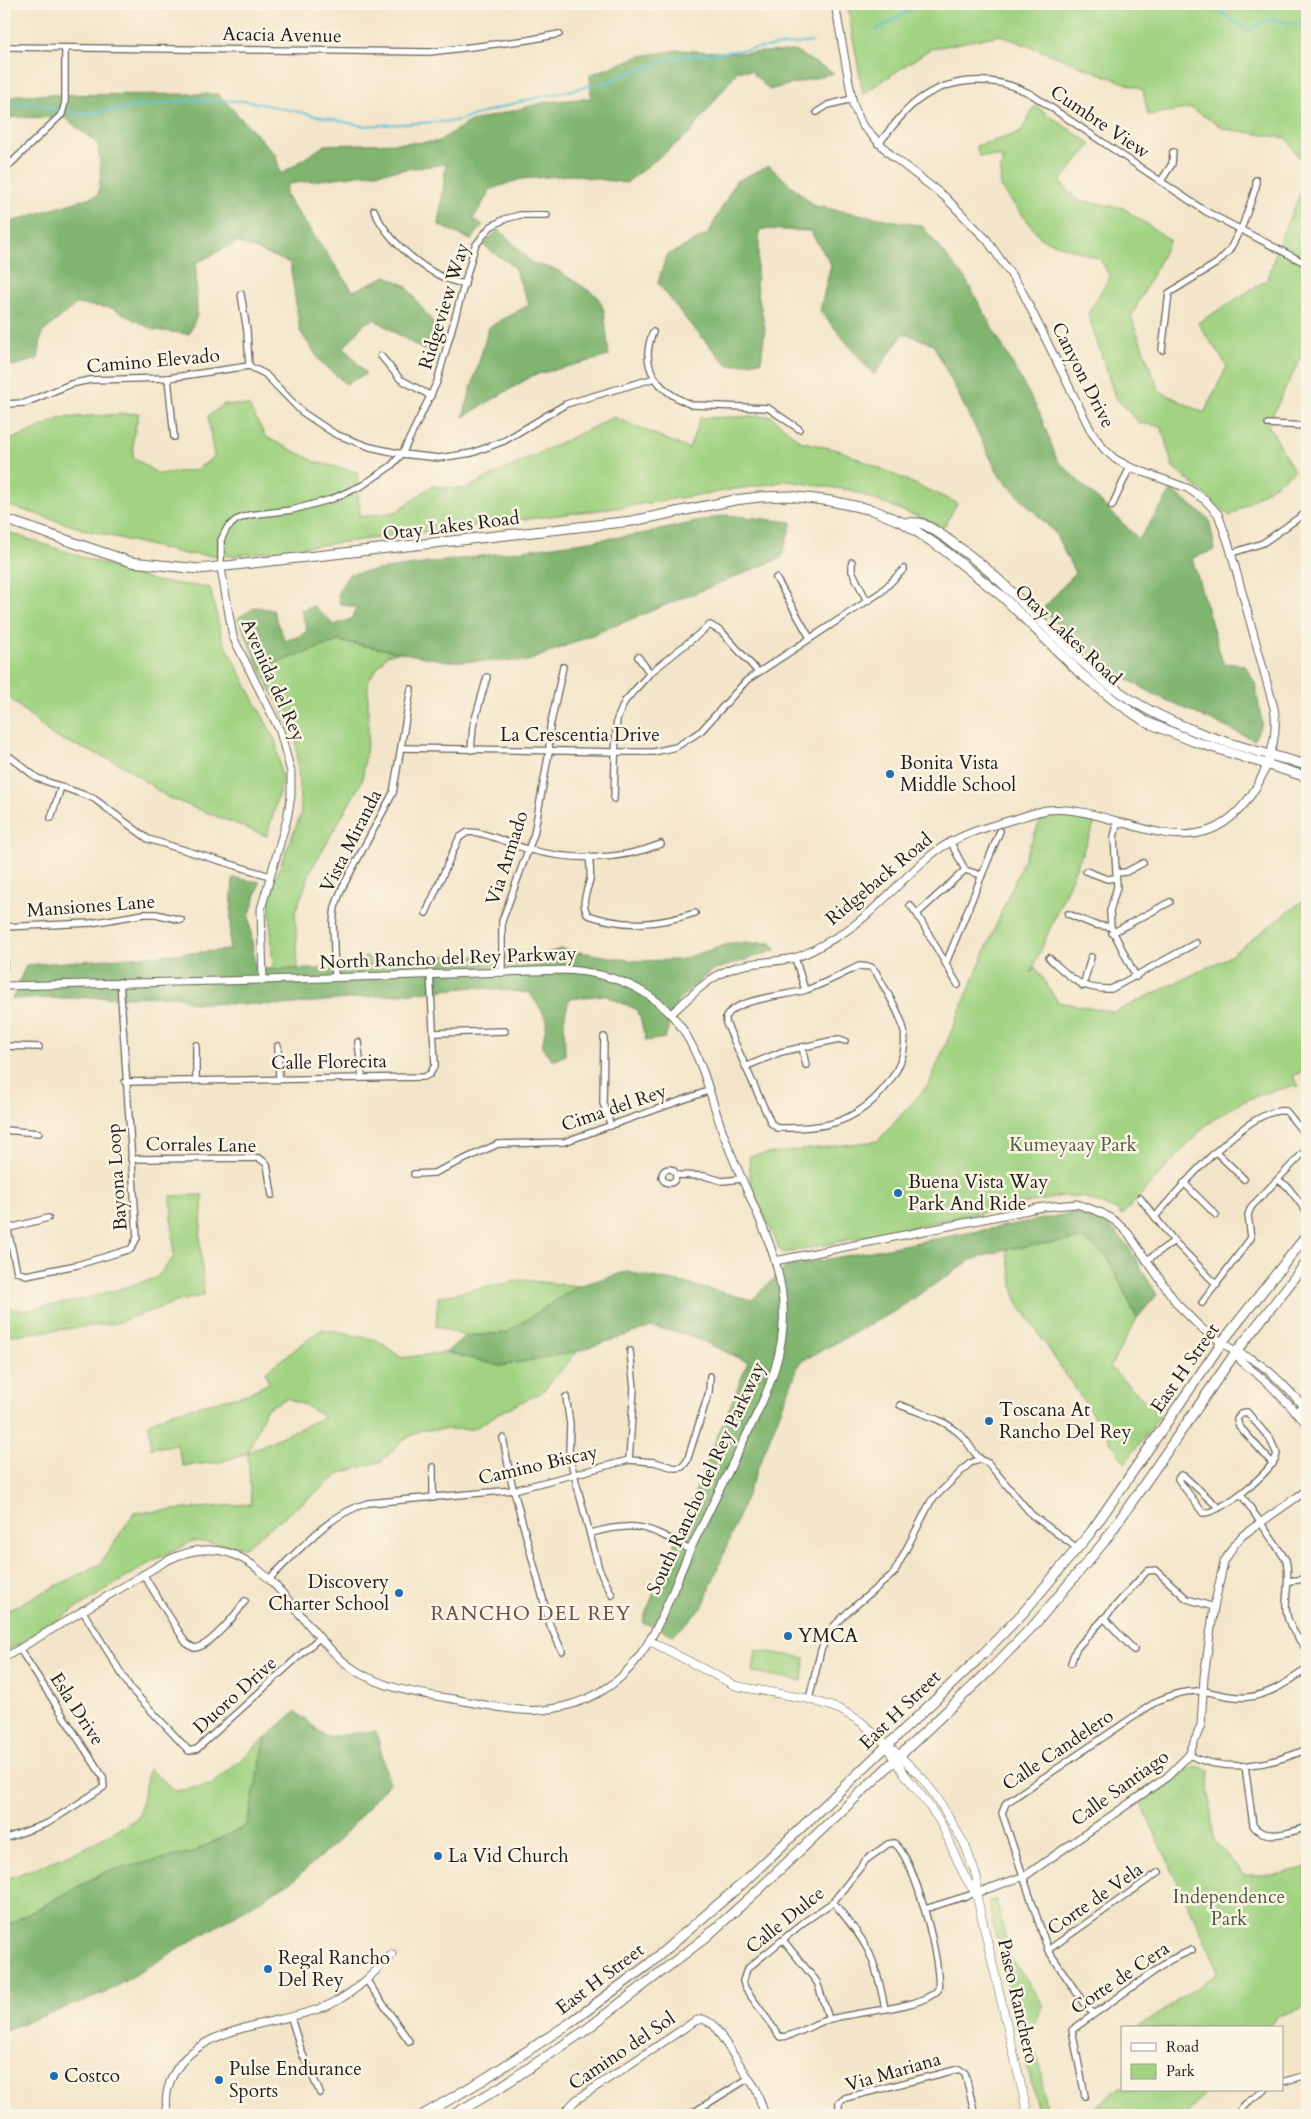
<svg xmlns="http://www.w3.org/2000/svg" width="1311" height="2119" viewBox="0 0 1311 2119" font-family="Cardo,serif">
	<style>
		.green { fill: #a1d382; stroke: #5e784f; fill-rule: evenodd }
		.forest { fill: #80b570; stroke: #4e6846 }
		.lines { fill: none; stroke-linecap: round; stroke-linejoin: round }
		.stream { stroke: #59bfd7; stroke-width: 2 }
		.minor-casing { stroke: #676259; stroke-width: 8 }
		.tertiary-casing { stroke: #676259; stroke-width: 9 }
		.secondary-casing { stroke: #676259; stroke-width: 9 }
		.primary-casing { stroke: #676259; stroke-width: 11 }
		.minor { stroke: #fff; stroke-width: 5.5 }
		.tertiary { stroke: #fff; stroke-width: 7 }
		.secondary { stroke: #fff; stroke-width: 8 }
		.primary { stroke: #fff; stroke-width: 9 }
		.poi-dot { fill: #1f6fb2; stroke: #fcf5e5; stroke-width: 2 }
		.labels { text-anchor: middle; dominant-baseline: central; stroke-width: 5; stroke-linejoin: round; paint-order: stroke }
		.street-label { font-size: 19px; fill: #1c1c1c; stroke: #fcf5e5 }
		.poi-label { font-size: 19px; fill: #1c1c1c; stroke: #fcf5e5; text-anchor: start }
		.park-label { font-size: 19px; fill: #4b5c40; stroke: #fcf5e5 }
		.neighbourhood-label { font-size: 20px; letter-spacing: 1px; fill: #684f4b; stroke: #fcf5e5 }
	</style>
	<rect width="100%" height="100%" fill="#fcf5e5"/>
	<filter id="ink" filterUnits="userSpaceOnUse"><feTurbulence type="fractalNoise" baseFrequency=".02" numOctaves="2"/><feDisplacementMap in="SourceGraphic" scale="10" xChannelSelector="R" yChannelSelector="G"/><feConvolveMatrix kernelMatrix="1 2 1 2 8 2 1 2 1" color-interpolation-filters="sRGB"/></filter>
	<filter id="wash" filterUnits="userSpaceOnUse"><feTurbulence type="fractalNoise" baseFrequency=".0096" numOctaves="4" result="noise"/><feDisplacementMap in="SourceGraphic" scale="20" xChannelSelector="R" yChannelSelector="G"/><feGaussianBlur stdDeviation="1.12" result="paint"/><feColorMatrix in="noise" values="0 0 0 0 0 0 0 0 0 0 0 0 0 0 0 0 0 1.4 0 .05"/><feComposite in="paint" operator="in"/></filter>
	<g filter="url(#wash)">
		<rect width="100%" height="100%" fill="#f3e5c9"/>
		<g class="green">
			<polygon points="847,4 1307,4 1307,345 1268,424 1294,471 1230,516 1173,467 1161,426 1139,423 1115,397 1088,313 1110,277 1100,259 1042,239 1000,187 1002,157 979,156 976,146 1020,133 1035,106 1091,144 1060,182 1077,200 1123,208 1170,240 1131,317 1159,391 1204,413 1227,366 1198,323 1268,279 1280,239 1304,186 1305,168 1287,138 1225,129 1191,108 1148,115 1143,90 1000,35 930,49 863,94"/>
			<polygon points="224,404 249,406 266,437 316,462 357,472 360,517 396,512 432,486 465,489 614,417 689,449 700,418 771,416 800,441 841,451 957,503 944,527 850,490 787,481 622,507 234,556 185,554 86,530 4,504 4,443 61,418 139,413 133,437 133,457 158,474 196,470 214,457 208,416"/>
			<polygon points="4,531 155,581 210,588 222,638 276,742 282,781 267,836 167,797 121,764 53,736 4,693"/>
			<polygon points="338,641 400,652 387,655 368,681 368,737 362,781 311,870 295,913 298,969 273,969 269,894 301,814 296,738 260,669"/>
			<path d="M1062,814L1095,823L1031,973L1035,967L1058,1002L1115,1012L1227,958L1307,898V1069L1293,1076L1299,1086C1261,1091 1236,1102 1206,1125L1121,1216L1119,1211L1083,1197L1062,1196L785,1253L780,1250L751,1187L749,1156L878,1141L929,1084L1041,819Z"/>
			<polygon points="203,1195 200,1241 204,1295 176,1302 116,1323 4,1336 4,1307 23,1311 89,1298 156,1278 174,1257 171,1196"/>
			<polygon points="1083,1238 1107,1257 1137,1318 1110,1367 1160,1416 1125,1463 1016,1300 1006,1249"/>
			<polygon points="522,1280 578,1286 506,1333 465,1336 436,1326 438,1297"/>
			<path d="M322,1329L377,1340L402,1358L446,1352L501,1366L578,1351L541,1393L502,1411L474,1429L421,1430L401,1442L382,1461L341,1473L245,1547L193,1541L156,1559L4,1653V1612L100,1564L134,1513L251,1504L248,1453L220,1462L183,1466L177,1445L151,1448L149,1423L173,1412L247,1394L269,1383L265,1372ZM287,1398L305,1405L324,1417L248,1452L266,1409Z"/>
			<polygon points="756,1650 805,1658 802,1681 753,1672"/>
			<polygon points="266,1738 247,1825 193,1852 105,1872 4,1927 4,1880 81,1850 138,1818 149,1769 175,1791 211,1785"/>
			<polygon points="1196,1766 1210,1770 1209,1794 1214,1840 1244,1875 1276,1875 1307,1867 1307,2006 1278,2016 1267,2028 1137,2028 1217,1974 1214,1960 1139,1799 1174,1775"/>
			<polygon points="996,1899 1010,1957 1043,2004 1029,2034 1039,2062 1046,2107 1050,2115 1039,2115 988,1902"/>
			<polygon points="1122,2086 1122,2090 1209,2090 1186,2115 1085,2115"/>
		</g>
		<g class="forest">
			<polygon points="678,50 736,53 794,51 834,73 769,90 751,71 738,70 690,133 626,183 571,175 521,179 491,189 473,219 483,225 471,240 439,225 446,164 288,184 285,194 353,291 386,276 405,285 442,335 434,357 374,319 364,324 344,347 366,374 346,384 320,361 300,331 290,263 237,242 196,263 197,315 189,334 154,330 112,308 76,304 42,333 38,359 13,366 4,361 4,224 98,195 101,175 98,144 65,118 12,117 4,122 4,103 16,95 218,94 275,154 281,174 325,145 437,142 469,122 546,102 591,98 590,75 640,56"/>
			<polygon points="769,166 815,206 922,226 966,280 1040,414 1057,460 1139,539 1172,490 1209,519 1215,550 1192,558 1223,663 1245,665 1255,683 1262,723 1254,740 1157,696 1101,664 1042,610 1075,573 1055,533 1000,477 933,344 904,333 874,375 820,311 831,264 810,231 760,229 756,284 765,328 761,361 728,366 689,323 658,283 666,256 708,234 736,181"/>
			<polygon points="499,229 532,263 557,270 597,296 604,310 609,356 534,375 463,417 489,327 529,305 514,267 483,245"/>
			<polygon points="727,515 792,522 781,558 528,661 447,661 338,641 260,669 238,618 256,607 273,610 285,641 300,636 307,631 301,610 314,606 334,625 351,619 357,608 340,604 338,592 349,574 642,534"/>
			<polygon points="233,878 260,882 249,917 255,969 363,969 364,956 534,956 562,949 634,961 679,960 732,943 771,943 776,950 711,971 678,1000 665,1038 646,1041 638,1010 604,995 569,999 564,1019 565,1055 553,1061 542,1047 547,1019 530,993 474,987 283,1005 193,1003 177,996 12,999 26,965 229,950"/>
			<polygon points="1074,1213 1105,1221 1128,1246 1157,1295 1137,1318 1107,1257 1083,1239 1006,1249 971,1260 893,1312 800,1362 702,1608 674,1635 642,1622 748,1362 689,1335 651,1327 578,1351 500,1366 446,1352 465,1336 506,1333 578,1286 626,1272 684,1283 752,1300 786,1267"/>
			<polygon points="295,1711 326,1737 376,1731 389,1783 341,1838 294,1880 103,1994 4,2030 4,1927 105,1872 193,1852 247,1825 266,1738"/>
		</g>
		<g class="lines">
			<g class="stream">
				<polyline points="1125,4 1129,4"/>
				<polyline points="1189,4 1221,12 1248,31 1269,19 1307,26"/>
				<polyline points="876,30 921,4"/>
				<polyline points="601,84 672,58 812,42"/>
				<polyline points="4,107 28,103 58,109"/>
				<polyline points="68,111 83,114 192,100 248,101 363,126 456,121 519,102 594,85"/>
			</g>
		</g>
	</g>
	<g filter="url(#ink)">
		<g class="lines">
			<defs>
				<g id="minor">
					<polyline points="4,47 430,52 528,40 559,34"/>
					<polyline points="817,112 828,105 852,99"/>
					<path d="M878,144C889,132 899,117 911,106C945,76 992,74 1031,94L1205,211L1307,264"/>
					<polyline points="4,170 62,114 65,102 65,49"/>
					<polyline points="1161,181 1172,164 1173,152"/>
					<path d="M374,210C388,242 429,278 465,284"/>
					<polyline points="241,294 247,331 249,366"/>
					<path d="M653,332C638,368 659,392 692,405L768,408L799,429"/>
					<polyline points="1162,350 1169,293 1217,263 1229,251 1243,224 1256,187 1256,180"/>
					<polyline points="381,356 400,379 431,396"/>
					<polyline points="168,378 174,437"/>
					<polyline points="4,404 25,403 71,384 90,380 168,378 249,366 265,374 302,412 335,434 370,447 402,454 439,458 472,453 504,441 566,404 655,378"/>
					<polyline points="1268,424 1307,426"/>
					<polyline points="1112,506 1130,467"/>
					<polyline points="1232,553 1263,543 1307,512"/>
					<polyline points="852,562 852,571 867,601"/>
					<polyline points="221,568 221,540 227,528 236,520 249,515 292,510 332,499 363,485 391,466 402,454 437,382 475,246 490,227 505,219 520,215 547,215"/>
					<polyline points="776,578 810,638"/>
					<polyline points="638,657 650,673"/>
					<polyline points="402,748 617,752 653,752 676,747 701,731 747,680 881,592 904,569"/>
					<polyline points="471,750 473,726 487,677"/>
					<polyline points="4,752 37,778 93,798 148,839 270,876"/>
					<polyline points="614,799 616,730 617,719 625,701 650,673 710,625 722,632 758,672"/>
					<polyline points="51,818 61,787"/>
					<polyline points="1118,821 1114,837 1117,887 1110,911 1111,927 1136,977"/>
					<polyline points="950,841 965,870 981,875"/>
					<path d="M589,857C590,864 591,872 590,879C587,892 580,903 588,915C626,928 657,925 695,913"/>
					<polyline points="1086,871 1107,879 1116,878"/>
					<polyline points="1117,873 1126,872 1143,863"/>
					<polyline points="910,905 917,914 958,985"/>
					<path d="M426,913L459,838L468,832C487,832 509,844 527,849C571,861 619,861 661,844"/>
					<polyline points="917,914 965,870"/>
					<polyline points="1068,914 1095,925 1111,927"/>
					<polyline points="4,927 91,923 144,914 156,914 181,920"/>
					<polyline points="1112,933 1170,902"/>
					<polyline points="4,937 4,938"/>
					<polyline points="4,954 4,969"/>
					<polyline points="795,958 805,990"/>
					<path d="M1049,958C1070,977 1080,990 1111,989L1196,943"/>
					<polyline points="946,963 1000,831"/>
					<path d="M859,966L871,967L876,972C884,988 901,1013 904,1031C910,1068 874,1107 842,1120C823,1128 797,1128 777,1128L771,1123L726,1023V1017C736,998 786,996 806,990C824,984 842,974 859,966Z"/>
					<polyline points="502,971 502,921 534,834 549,752 550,727 563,667"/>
					<polyline points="335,977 333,923 335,907 342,888 393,793 411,689"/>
					<polyline points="1083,986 1091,957"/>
					<polyline points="433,1033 505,1031"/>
					<polyline points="604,1037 603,1103 611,1126"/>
					<polyline points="358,1042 362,1076"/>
					<polyline points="4,1044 4,1098"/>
					<polyline points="196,1045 196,1079"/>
					<polyline points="4,1046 39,1047"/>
					<polyline points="278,1046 279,1078"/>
					<polyline points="802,1047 806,1065"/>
					<polyline points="747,1066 781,1052 839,1039 845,1041"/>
					<polyline points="125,1082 424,1077 430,1074 435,1065 430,973"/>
					<polyline points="4,1130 39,1133"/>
					<polyline points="1216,1152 1244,1179"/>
					<polyline points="131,1159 259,1158 267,1164 272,1195"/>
					<circle cx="669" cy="1176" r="7"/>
					<polyline points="414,1174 434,1173 498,1144 564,1142 708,1091"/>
					<polyline points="676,1175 705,1176 722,1181 741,1179"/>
					<polyline points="1278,1180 1287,1186 1307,1212"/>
					<polyline points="1184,1183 1216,1215"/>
					<polyline points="1140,1198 1174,1241 1217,1285"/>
					<polyline points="4,1212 17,1272 26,1275 77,1265 131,1249 137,1238 120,982"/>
					<path d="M1155,1217C1177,1191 1250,1105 1286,1111L1307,1137"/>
					<polyline points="6,1229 48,1218"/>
					<polyline points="1146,1261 1174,1241"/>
					<polyline points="1202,1303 1251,1238 1248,1215 1251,1207 1307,1149"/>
					<polyline points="566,1397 570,1424 569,1455 599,1569 612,1595"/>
					<path d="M900,1405C922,1414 945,1419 962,1436C972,1446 974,1458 988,1463L1032,1515L1077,1548"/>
					<polyline points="1296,1411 1307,1401"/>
					<polyline points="503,1438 511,1480 550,1625 562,1651"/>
					<polyline points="629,1460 634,1388 630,1351"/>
					<polyline points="433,1467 433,1498"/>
					<path d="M1241,1494L1286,1560C1290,1576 1286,1591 1286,1608C1287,1625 1297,1637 1307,1650"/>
					<path d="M1219,1508L1184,1476L1181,1475L1178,1479L1203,1513C1220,1514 1274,1471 1277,1454L1270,1439L1247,1412L1241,1413L1237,1419L1239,1426L1273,1464"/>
					<path d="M591,1533C638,1520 649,1527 690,1550"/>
					<path d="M143,1574L186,1643L194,1648C209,1648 237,1613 245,1601"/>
					<path d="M270,1578C300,1550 328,1514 368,1503L514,1490L629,1460L654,1462L675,1468L682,1467L687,1461L709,1392L710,1376"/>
					<polyline points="1288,1581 1307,1579"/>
					<polyline points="82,1610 131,1689 189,1751 197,1749 319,1638"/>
					<polyline points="1104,1618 1134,1650"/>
					<polyline points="1071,1663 1076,1649 1147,1571 1156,1570 1187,1599 1214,1607"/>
					<polyline points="809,1699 821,1650 832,1628 848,1612 894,1573 931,1501 970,1463 979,1460"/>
					<path d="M1189,1755C1226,1774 1271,1765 1307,1749"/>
					<path d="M1245,1766L1253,1825C1263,1842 1293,1832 1307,1827"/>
					<polyline points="4,1839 48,1823 104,1787 103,1777 19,1648"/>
					<path d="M894,1843C915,1858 942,1964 938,1990C919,2010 854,2011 827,2020C811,2024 796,2037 780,2037L745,1988L743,1981L747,1969L804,1922L833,1902L866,1860L888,1844Z"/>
					<path d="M833,1902C868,1944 875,1955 885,2009"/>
					<polyline points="925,1909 976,1893"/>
					<polyline points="783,1940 817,1982 829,2019"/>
					<polyline points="1048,1950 1159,1872"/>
					<polyline points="367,1981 409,2041"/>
					<path d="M1094,2013L1087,2008L1048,1950L1002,1813L1006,1803L1157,1701C1172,1695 1186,1690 1202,1691C1218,1693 1232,1699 1248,1697C1270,1695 1289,1681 1307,1669"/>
					<polyline points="291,2018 302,2053 320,2093"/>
					<polyline points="1282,2082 1307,2075"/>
					<polyline points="1085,2096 1072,2030 1170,1960 1192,1950"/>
					<polyline points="689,2115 749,2078"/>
					<polyline points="839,2115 839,2103 845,2098 959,2069 965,2073 975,2115"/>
					<polyline points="1236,2115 1249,2101 1265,2090"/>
				</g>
				<g id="tertiary">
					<polyline points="221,568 233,637 280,731 291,772 291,796 287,819 261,909 263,980"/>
					<path d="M4,986L263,980L566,970C617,973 666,994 690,1042C706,1071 713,1107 725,1138C747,1199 788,1259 783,1326C780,1370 760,1408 740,1448C724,1480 708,1513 692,1546C671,1590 658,1643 621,1677C595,1701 555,1713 520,1710C499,1708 479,1704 459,1700C423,1694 386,1690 355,1670C292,1629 260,1513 166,1561L4,1658"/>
					<path d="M671,1014C689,998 705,980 728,970C749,961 772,963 794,958C809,954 825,943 838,936C875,914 901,878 935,852C959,834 987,827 1015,819C1025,816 1036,812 1047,810C1100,804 1160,849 1210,830C1252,814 1282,750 1274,708L1229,545L1218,514L1205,500L1187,488L1130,467L1115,459L1104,449L1092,433L1021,289L987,240L945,197L892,156L862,125L853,104L835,4"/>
					<polyline points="775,1261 1043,1207 1077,1204 1102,1213 1115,1221 1128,1233 1177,1304 1201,1328 1236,1352 1241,1361 1270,1385 1307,1424"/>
					<path d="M1236,1352C1265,1361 1287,1389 1307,1410"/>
					<polyline points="976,1893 1025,1876 1167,1777 1189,1755 1201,1725 1204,1677 1214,1607 1224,1562 1234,1545 1243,1535 1307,1490"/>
					<path d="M168,2115C165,2105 166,2092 170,2082C193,2021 284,2027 333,2003C357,1991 374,1973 392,1954"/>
					<polyline points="562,2115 576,2100 695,2021 703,2019 713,2024 756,2089 765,2115"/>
				</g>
				<g id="secondary">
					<polyline points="650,1641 736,1686 809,1699 839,1709 860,1721 900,1756 922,1778 938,1799 965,1845 977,1878 976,1893 1028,2115"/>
					<path d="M887,1746C901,1775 924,1795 940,1822C953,1845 959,1873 976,1893"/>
				</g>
				<g id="primary">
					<polyline points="4,519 131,562 199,569 632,521 735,500 759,497 790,496 831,501 873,510 904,523 944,550 1003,597 1080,673 1115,701 1146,722 1193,741 1307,777"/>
					<path d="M904,523C910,523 917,522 923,524C936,530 949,540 961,549C1020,591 1062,652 1121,693C1176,731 1244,748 1307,765"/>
					<polyline points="423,2115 486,2078 570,2023 649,1964 743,1883 977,1660 1022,1614 1091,1532 1223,1341 1307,1235"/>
					<polyline points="453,2115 499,2088 583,2032 705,1938 756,1892 990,1670 1035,1624 1104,1542 1236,1352 1307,1262"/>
				</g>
			</defs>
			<use href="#minor" class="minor-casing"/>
			<use href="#tertiary" class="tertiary-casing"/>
			<use href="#secondary" class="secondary-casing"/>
			<use href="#primary" class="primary-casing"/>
			<use href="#minor" class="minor"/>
			<use href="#tertiary" class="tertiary"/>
			<use href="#secondary" class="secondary"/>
			<use href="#primary" class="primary"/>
		</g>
	</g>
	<g class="poi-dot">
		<circle cx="890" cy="774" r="5"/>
		<circle cx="898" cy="1193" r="5"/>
		<circle cx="989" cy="1421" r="5"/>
		<circle cx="399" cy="1593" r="5"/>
		<circle cx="788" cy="1636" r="5"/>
		<circle cx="438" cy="1856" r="5"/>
		<circle cx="268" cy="1969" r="5"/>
		<circle cx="54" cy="2076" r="5"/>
		<circle cx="219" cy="2080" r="5"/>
	</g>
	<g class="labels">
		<g class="street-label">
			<text transform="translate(282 35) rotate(1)">Acacia Avenue</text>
			<text transform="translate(1100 122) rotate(34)">Cumbre View</text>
			<text transform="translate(444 306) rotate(-73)">Ridgeview Way</text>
			<text transform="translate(153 361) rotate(-5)">Camino Elevado</text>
			<text transform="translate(1083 375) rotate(63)">Canyon Drive</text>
			<text transform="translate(451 526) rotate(-7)">Otay Lakes Road</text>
			<text transform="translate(1068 635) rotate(43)">Otay Lakes Road</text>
			<text transform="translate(273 680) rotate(66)">Avenida del Rey</text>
			<text x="580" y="735">La Crescentia Drive</text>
			<text transform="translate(351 841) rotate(-63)">Vista Miranda</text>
			<text transform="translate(507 858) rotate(-72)">Via Armado</text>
			<text transform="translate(879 879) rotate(-40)">Ridgeback Road</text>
			<text transform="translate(91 906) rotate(-4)">Mansiones Lane</text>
			<text transform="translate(448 958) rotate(-2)">North Rancho del Rey Parkway</text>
			<text transform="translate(329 1062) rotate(-1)">Calle Florecita</text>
			<text transform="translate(614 1108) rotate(-19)">Cima del Rey</text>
			<text transform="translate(201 1145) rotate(1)">Corrales Lane</text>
			<text transform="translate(117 1177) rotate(-94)">Bayona Loop</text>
			<text transform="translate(1185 1368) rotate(-55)">East H Street</text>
			<text transform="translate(538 1465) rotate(-13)">Camino Biscay</text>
			<text transform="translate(706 1478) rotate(-65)">South Rancho del Rey Parkway</text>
			<text transform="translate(235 1695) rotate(-42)">Duoro Drive</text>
			<text transform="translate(77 1709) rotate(57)">Esla Drive</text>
			<text transform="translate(900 1710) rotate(-44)">East H Street</text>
			<text transform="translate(1058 1750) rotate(-34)">Calle Candelero</text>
			<text transform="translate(1120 1788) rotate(-36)">Calle Santiago</text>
			<text transform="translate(1095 1899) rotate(-35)">Corte de Vela</text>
			<text transform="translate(785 1920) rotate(-39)">Calle Dulce</text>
			<text transform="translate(1120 1978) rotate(-34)">Corte de Cera</text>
			<text transform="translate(600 1979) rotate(-37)">East H Street</text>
			<text transform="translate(1018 2001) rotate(77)">Paseo Ranchero</text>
			<text transform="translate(622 2051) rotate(-34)">Camino del Sol</text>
			<text transform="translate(893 2072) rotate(-16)">Via Mariana</text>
		</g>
		<g class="poi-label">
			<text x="900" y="763">Bonita Vista<tspan x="900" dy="22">Middle School</tspan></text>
			<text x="908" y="1182">Buena Vista Way<tspan x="908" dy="22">Park And Ride</tspan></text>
			<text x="999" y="1410">Toscana At<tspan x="999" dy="22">Rancho Del Rey</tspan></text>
			<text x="389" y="1582" text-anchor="end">Discovery<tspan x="389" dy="22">Charter School</tspan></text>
			<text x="798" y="1636">YMCA</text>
			<text x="448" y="1856">La Vid Church</text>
			<text x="278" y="1958">Regal Rancho<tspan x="278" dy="22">Del Rey</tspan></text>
			<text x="229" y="2069">Pulse Endurance<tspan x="229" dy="22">Sports</tspan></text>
			<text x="64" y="2076">Costco</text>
		</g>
		<g class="park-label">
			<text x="1073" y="1145">Kumeyaay Park</text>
			<text x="1229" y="1897">Independence<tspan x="1229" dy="22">Park</tspan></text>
		</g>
		<g class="neighbourhood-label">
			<text x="531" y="1613">RANCHO DEL REY</text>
		</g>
	</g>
	<rect width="1311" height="2119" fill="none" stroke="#fcf5e5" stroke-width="20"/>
	<rect x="1121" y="2026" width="162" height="65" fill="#fcf5e5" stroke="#a29e95"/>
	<rect x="1131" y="2043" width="25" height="8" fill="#ffffff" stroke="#a29e95"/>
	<text x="1166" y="2052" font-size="15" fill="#1c1c1c">Road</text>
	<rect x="1131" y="2064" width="25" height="15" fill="#a1d382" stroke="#a29e95"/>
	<text x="1166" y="2076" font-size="15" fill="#1c1c1c">Park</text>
</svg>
